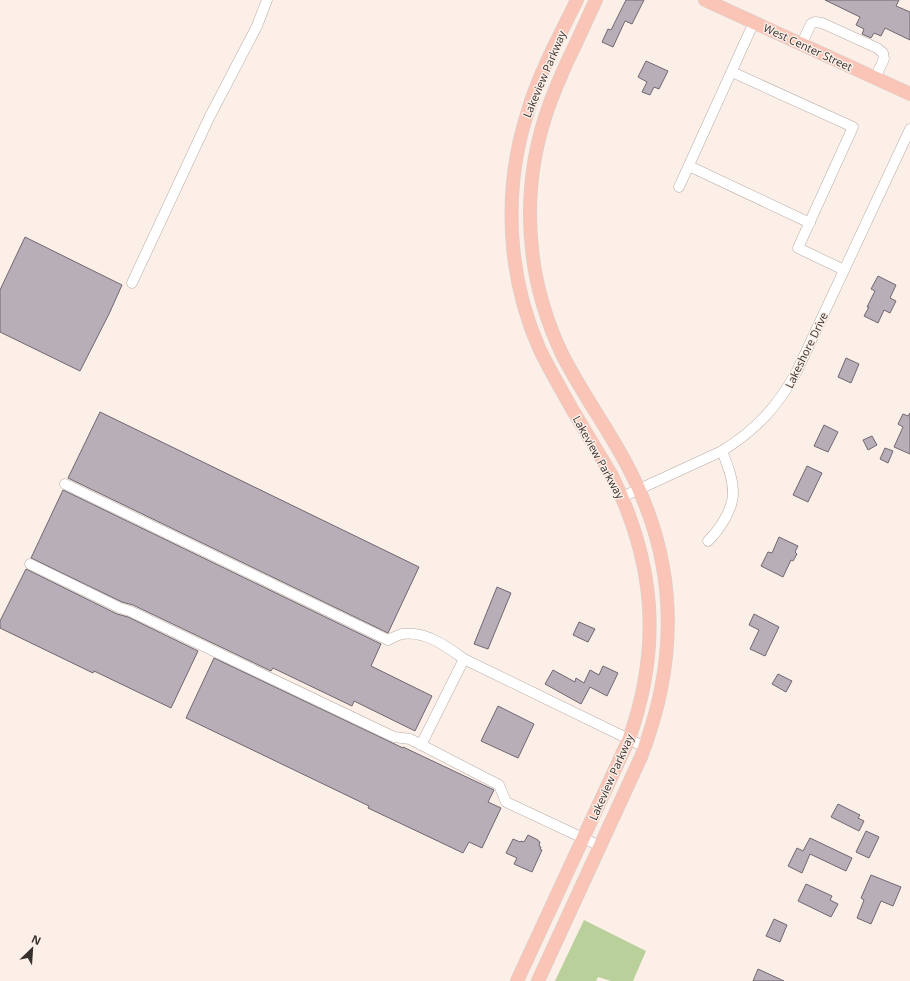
<svg xmlns="http://www.w3.org/2000/svg" width="910" height="981" viewBox="0 0 910 981" font-family="'Open Sans',sans-serif">
	<style>
		.grass { fill: #b9d09b }
		.building { fill: #b7aeb8; stroke: #706770 }
		.lines { fill: none; stroke-linecap: round; stroke-linejoin: round }
		.minor-casing { stroke: #b7aba4; stroke-width: 11 }
		.major-casing { stroke: #d3d2d1; stroke-width: 14 }
		.minor { stroke: #fff; stroke-width: 10 }
		.major { stroke: #fac5b6; stroke-width: 13 }
		.labels { text-anchor: middle; dominant-baseline: central; stroke-width: 3; stroke-linejoin: round; paint-order: stroke }
		.street-label { font-size: 11px; fill: #36312e; stroke: #fcefe8 }
	</style>
	<rect width="100%" height="100%" fill="#fcefe8"/>
	<polygon class="grass" points="584,920 646,951 633,981 611,981 598,977 596,981 555,981"/>
	<g class="building">
		<polygon points="626,0 644,0 632,24 625,21 613,47 602,42 608,29 611,30"/>
		<polygon points="825,0 899,0 896,6 910,12 910,40 885,28 881,36 874,33 871,38 862,34 864,29 856,25 860,17"/>
		<polygon points="646,61 668,71 659,89 654,87 650,95 642,92 647,82 638,77"/>
		<polygon points="25,237 122,285 109,314 80,371 0,332 0,290"/>
		<polygon points="878,276 896,285 890,298 896,301 890,313 884,310 878,323 864,316 869,307 867,307 875,291 871,289"/>
		<polygon points="846,358 859,364 851,383 838,377"/>
		<polygon points="100,412 419,567 388,633 68,478"/>
		<polygon points="910,413 910,454 894,447 903,427 898,424 903,414 908,416"/>
		<polygon points="824,425 838,432 828,452 814,446"/>
		<polygon points="872,436 877,445 868,450 863,440"/>
		<polygon points="885,448 893,451 888,463 880,459"/>
		<polygon points="807,466 822,473 808,502 793,495"/>
		<polygon points="63,490 381,644 371,666 432,696 415,731 354,701 352,706 273,668 271,671 133,605 122,602 31,558"/>
		<polygon points="779,537 798,546 795,552 797,554 793,561 791,560 783,577 761,566 768,552 772,553"/>
		<polygon points="26,569 117,614 128,617 198,651 171,708 94,671 93,673 0,628 0,621"/>
		<polygon points="497,587 511,593 488,649 474,644"/>
		<polygon points="754,614 779,627 765,656 750,649 759,630 749,625"/>
		<polygon points="579,622 595,629 588,642 573,635"/>
		<polygon points="214,658 403,748 403,747 494,790 488,802 501,808 482,848 469,842 463,853 368,808 369,806 186,718"/>
		<polygon points="603,666 618,673 607,696 590,687 581,704 545,684 553,670 575,682 576,678 584,683 590,670 599,675"/>
		<polygon points="778,674 792,681 786,692 772,684"/>
		<polygon points="498,706 534,724 518,758 481,741"/>
		<polygon points="838,804 860,815 858,818 864,821 859,831 831,817"/>
		<polygon points="866,831 879,837 869,858 856,852"/>
		<polygon points="528,835 538,840 538,841 540,842 539,846 541,847 540,849 542,850 532,872 514,864 517,858 506,853 513,839 520,842 521,841 524,842"/>
		<polygon points="810,838 852,858 846,871 810,854 802,873 788,866 797,848 803,851"/>
		<polygon points="871,875 901,887 893,906 881,901 871,924 857,918 864,900 861,898"/>
		<polygon points="806,884 832,896 830,900 838,904 831,917 798,901"/>
		<polygon points="774,919 787,925 780,942 766,936"/>
		<polygon points="758,969 784,981 753,981"/>
	</g>
	<g class="lines">
		<defs>
			<g id="minor">
				<polyline points="801,45 811,24 815,22 822,23 877,48 883,53 884,59 875,78"/>
				<polyline points="732,72 853,127 798,248 844,270"/>
				<polyline points="689,166 810,223"/>
				<polyline points="679,187 754,22"/>
				<polyline points="132,283 209,118 257,26 267,0"/>
				<path d="M65,484L388,640C392,638 398,635 402,634C426,631 446,646 464,659L645,747"/>
				<path d="M622,497L722,451C756,430 778,406 797,371L910,129"/>
				<path d="M708,541C719,530 733,510 733,493C733,478 727,464 722,451"/>
				<polyline points="30,564 120,608 130,611 394,737 410,739 499,785 506,802 600,846"/>
				<polyline points="421,745 464,659"/>
			</g>
			<g id="major">
				<polyline points="705,0 910,94"/>
				<path d="M517,981L629,739C662,646 655,562 611,474C598,452 585,431 572,409C561,389 549,369 539,348C507,275 503,190 527,114C538,75 559,37 577,0"/>
				<path d="M538,981L641,757C679,659 678,560 627,465C607,427 581,392 562,354C541,310 530,262 530,214C530,176 537,138 550,103C555,89 561,76 567,62C577,42 586,21 596,0"/>
			</g>
		</defs>
		<use href="#minor" class="minor-casing"/>
		<use href="#major" class="major-casing"/>
		<use href="#minor" class="minor"/>
		<use href="#major" class="major"/>
	</g>
	<g class="labels">
		<g class="street-label">
			<text transform="translate(808 47) rotate(25)">West Center Street</text>
			<text transform="translate(544 74) rotate(-67)">Lakeview Parkway</text>
			<text transform="translate(806 350) rotate(-64)">Lakeshore Drive</text>
			<text transform="translate(599 457) rotate(61)">Lakeview Parkway</text>
			<text transform="translate(611 777) rotate(-66)">Lakeview Parkway</text>
		</g>
	</g>
	<g transform="translate(32 949) rotate(25)" stroke="#fcefe8" stroke-width="3" paint-order="stroke">
	<path d="M0-3L7 15L0 10L-7 15Z" fill="#36312e"/>
	<text y="-6" font-size="11" font-weight="bold" text-anchor="middle" fill="#36312e">N</text>
	</g>
</svg>
